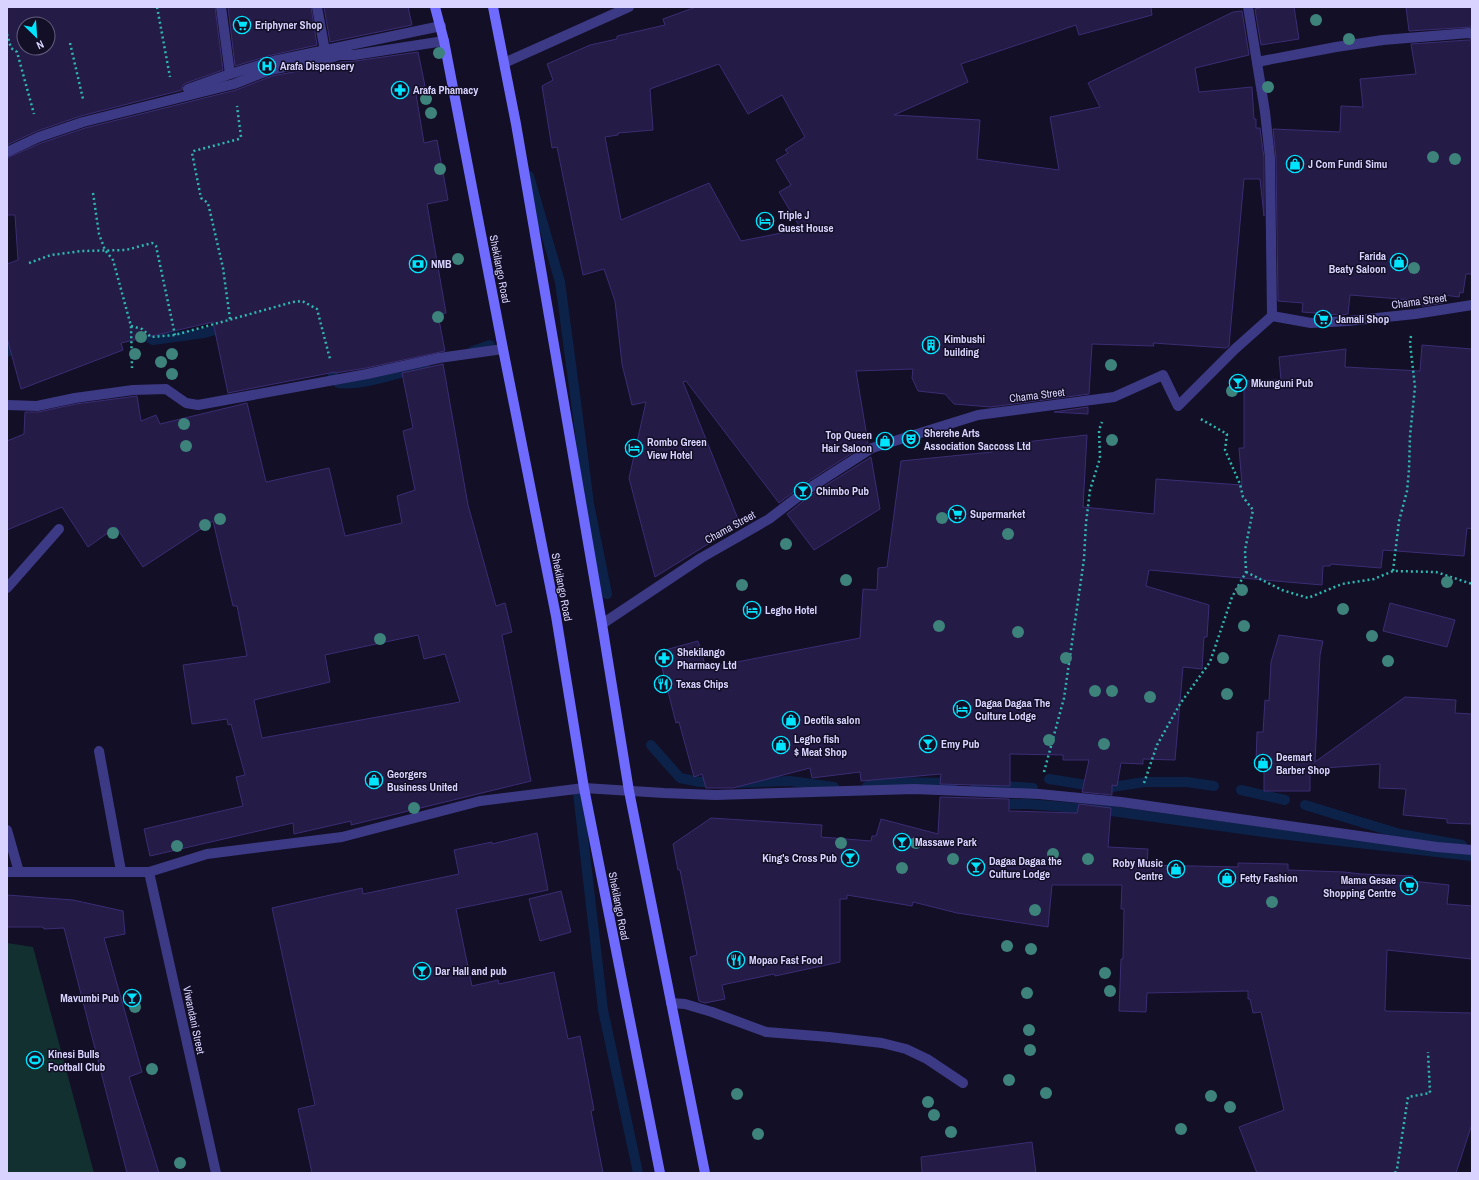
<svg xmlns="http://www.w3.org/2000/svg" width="1479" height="1180" viewBox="0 0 1479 1180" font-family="'Archivo Narrow',sans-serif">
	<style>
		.green { fill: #12302f }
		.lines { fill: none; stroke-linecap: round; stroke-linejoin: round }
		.stream { stroke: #0c2248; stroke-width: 10 }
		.building { fill: #241b47; stroke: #3b2d73; fill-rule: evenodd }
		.path { stroke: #2fb8b0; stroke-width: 2.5; stroke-dasharray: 2 3; stroke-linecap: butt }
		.service { stroke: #3d3a85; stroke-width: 10 }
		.minor { stroke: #3d3a85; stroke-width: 10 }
		.secondary { stroke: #6f6bff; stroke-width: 10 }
		.tree { fill: #3d827b }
		.labels { text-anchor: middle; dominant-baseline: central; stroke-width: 3; stroke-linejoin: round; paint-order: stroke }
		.poi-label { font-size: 11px; font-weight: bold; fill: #d9d4ff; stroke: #130f26; text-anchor: start }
		.street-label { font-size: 11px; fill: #d9d4ff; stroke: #130f26 }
	</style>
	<rect width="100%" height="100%" fill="#130f26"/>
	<polygon class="green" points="7,943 33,947 94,1173 7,1173"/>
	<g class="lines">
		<g class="stream">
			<polyline points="529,176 560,282 576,402 589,504 607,594"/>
			<polyline points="136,330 153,340 204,333 228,327"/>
			<polyline points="473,351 490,345"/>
			<polyline points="7,352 11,346 20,342"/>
			<path d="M329,361L334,378L338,383C363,386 401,372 425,366"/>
			<polyline points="651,745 680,778 700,782 718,782"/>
			<polyline points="1049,779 1105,788 1145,782 1187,782 1214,786"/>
			<polyline points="738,783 790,781 834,787"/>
			<polyline points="975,784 1033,788"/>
			<polyline points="867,786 880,782 953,783"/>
			<polyline points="1241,790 1285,800"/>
			<polyline points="578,793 603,1010 638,1173"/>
			<polyline points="996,804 1029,804 1111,811 1271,833 1472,856"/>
			<polyline points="1305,805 1400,834 1462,845"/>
		</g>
	</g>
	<g class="building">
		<path d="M7,7H215L223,70L186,83L183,85L182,90L81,116L37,131L7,145ZM24,24H48V48H24Z"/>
		<polygon points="228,7 311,7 317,45 272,55 235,66"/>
		<polygon points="324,7 408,7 412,25 330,42"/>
		<path d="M696,7H1151L1152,15L1079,35L1076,25L961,64L968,82L894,115L980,120L977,159L1059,170L1050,117L1100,107L1088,83L1233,12L1242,11L1249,55L1195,68L1199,92L1252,87L1254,119H1256V128H1260L1264,158V216L1260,179H1244L1229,346L1226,348L1153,343L1154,346L1092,344L1089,394L991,407L954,404L945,394L918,391L912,378L913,369L856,371L868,443L804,484L779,503L686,381L683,382L740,524L655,577L629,478L646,402L632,405L622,364L615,301L604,269L583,275L557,147L552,148L542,86L553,80L547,64L590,45L617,39V36L665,25L663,19ZM719,64L748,114L782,95L805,137L785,150L788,153L776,160L791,185L779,192L801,229L741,241L709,183L621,220L605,137L618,135V133L653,130L650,89Z"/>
		<polygon points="1264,7 1294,7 1299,39 1261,45 1255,9"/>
		<polygon points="1406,7 1472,7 1472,27 1409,31"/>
		<polygon points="1468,40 1472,40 1472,274 1466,274 1463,293 1460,292 1459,297 1444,295 1443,303 1424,306 1412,305 1412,300 1350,295 1348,314 1341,315 1302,312 1303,303 1278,301 1276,158 1273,129 1340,132 1341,106 1363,107 1360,79 1416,74 1411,44"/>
		<polygon points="418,52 425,86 415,88 424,143 437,140 448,200 427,204 446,313 438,315 445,351 366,368 335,373 335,372 228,393 213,322 121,343 123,350 21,389 7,338 7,264 18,260 15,215 7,215 7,158 41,143 85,128 236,90 272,76 326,66 340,62 355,61"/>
		<polygon points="1422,345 1472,349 1472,529 1467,528 1464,556 1383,550 1381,568 1331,564 1330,566 1323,566 1322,585 1149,570 1146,586 1209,605 1207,637 1204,637 1202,669 1183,667 1175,760 1143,759 1143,764 1121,763 1117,786 1112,785 1112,795 1082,792 1089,760 1063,760 1063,755 1010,754 1010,786 940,784 941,774 861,781 860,772 812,778 810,768 733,788 706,788 702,774 694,777 679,722 676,723 658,652 698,641 706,668 860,638 863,589 877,590 878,568 887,567 901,461 992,452 990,446 1087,435 1083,507 1154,514 1156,479 1242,485 1239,448 1244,448 1244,381 1281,380 1279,357 1346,349 1345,367 1420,371"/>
		<path d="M443,364L468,505L496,606L505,603L512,632L502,635L531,781L351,825V821L294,834L293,823L150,856L144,829L243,806L236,777L245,775L231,724L228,725L227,719L192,724L183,665L247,656L237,606H233L213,521L143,567L116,527L88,547L62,507L7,530V441L24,434L25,412H38L76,404L137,396L141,421L156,415L160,424L247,403L266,482L329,468L345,536L402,523L397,496L415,490L403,431L413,428L402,373ZM418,635L424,659L445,654L460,702L262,738L254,700L330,682L325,655Z"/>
		<polygon points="1088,407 1088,414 1054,412"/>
		<polygon points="871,457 880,509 814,550 787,514 812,494"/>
		<polygon points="1390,603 1455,620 1447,647 1383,631"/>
		<polygon points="1279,635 1323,641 1320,655 1315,762 1405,697 1456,700 1455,713 1472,714 1472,824 1447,823 1447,819 1403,815 1406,789 1379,788 1380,764 1310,769 1310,791 1264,791 1264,762 1256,762 1257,732 1263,732 1265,700 1269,701 1271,662"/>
		<polygon points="940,797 1009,799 1009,811 1077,813 1079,804 1111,808 1108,847 1148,849 1147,865 1238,867 1238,863 1288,864 1288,870 1344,872 1361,874 1413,876 1412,881 1449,885 1447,904 1472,906 1472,959 1387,950 1385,1011 1472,1013 1472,1124 1456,1173 1257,1173 1239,1127 1284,1110 1261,1012 1253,1013 1250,999 1248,999 1248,991 1147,993 1146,1012 1119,1011 1121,959 1123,959 1124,909 1121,909 1122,885 1052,885 1048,927 957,913 913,902 912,906 847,895 847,899 840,899 840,962 775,976 774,974 722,985 725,999 705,1003 699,1001 690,957 697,955 680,870 678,870 673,844 711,818 822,825 821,837 871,841 872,836 876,836 881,819 938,834"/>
		<polygon points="537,833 548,890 456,909 472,986 498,980 499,984 554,972 568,1039 580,1036 594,1110 591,1111 603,1173 312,1173 298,1109 315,1105 272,908 362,888 363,894 459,874 454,850 492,842 492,844"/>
		<polygon points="561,891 571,932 540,941 529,899"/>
		<polygon points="7,895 73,900 123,911 125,934 104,938 142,1072 129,1077 159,1173 127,1173 64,928 44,929 43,927 7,927"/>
		<polygon points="1032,1142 1036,1173 922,1173 921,1157"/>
	</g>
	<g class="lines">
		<g class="path">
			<polyline points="157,7 170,77"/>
			<polyline points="7,34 11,48 17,52 34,114"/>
			<polyline points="70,43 83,99"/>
			<polyline points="93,193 99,234 105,250 113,260 131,326 132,368"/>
			<polyline points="29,263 51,255 82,251 126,250 152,243 156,246 175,335"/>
			<polyline points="230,319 223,268 208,203 201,198 192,153 194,151 239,139 241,137 237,106"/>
			<polyline points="131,326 142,329 151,337 175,335 293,302 302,301 317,309 330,359"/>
			<polyline points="1411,336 1410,343 1415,387 1410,436 1409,470 1407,491 1399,521 1393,571 1436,572 1472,584"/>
			<polyline points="1246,572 1282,590 1308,598 1342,584 1374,579 1393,571"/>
			<polyline points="1044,772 1064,698 1084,559 1086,523 1090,490 1100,458 1099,430 1102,422"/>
			<polyline points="1144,783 1157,745 1180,704 1210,662 1232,597 1246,572 1245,550 1253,510 1243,497 1240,484 1225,450 1227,434 1199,418"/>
			<polyline points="1395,1173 1397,1169 1408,1097 1430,1093 1428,1052"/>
		</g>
		<g class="service">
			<polyline points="99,751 121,871"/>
			<polyline points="671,1003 685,1004 712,1012 766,1032 829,1037 882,1043 906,1049 927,1059 963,1083"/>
		</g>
		<g class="minor">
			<polyline points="221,7 230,74"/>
			<polyline points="317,7 325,51"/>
			<polyline points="1248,7 1265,112 1270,158 1272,316"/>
			<polyline points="1257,62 1336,47 1383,40 1469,33 1472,34"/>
			<polyline points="504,63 629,7"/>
			<polyline points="188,89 230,74 273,61 441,26"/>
			<polyline points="7,152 39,137 83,122 234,84 270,70 310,62 325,60 339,55 354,55 444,41"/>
			<polyline points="7,405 37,406 75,398 133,390 166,389 186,403 198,405 367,374 439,358 503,349"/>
			<polyline points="7,588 59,529"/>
			<polyline points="602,624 701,558 769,519 808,489 872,448 978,415 1114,397 1163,375 1178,406 1235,349 1272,316 1311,323 1348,321 1415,314 1472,305"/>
			<polyline points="7,830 19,872"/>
			<polyline points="7,872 149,872 207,854 342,837 480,801 584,788 664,793 715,795 914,789 1039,794 1121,802 1437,847 1472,850"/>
			<polyline points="149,872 216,1173"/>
		</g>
		<g class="secondary">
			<polyline points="435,7 444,41 503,349 556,616 584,788 660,1173"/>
			<polyline points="493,7 516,124 602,624 629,791 705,1173"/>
		</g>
	</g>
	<g class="tree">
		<circle cx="1316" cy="20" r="6"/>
		<circle cx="1349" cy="39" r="6"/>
		<circle cx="439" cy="53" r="6"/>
		<circle cx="1268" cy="87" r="6"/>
		<circle cx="426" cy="99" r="6"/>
		<circle cx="431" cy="113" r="6"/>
		<circle cx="1433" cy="157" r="6"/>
		<circle cx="1455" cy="159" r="6"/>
		<circle cx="440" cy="169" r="6"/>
		<circle cx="458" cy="259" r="6"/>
		<circle cx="1414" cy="268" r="6"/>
		<circle cx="438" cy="317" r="6"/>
		<circle cx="141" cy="337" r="6"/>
		<circle cx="135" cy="354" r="6"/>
		<circle cx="172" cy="354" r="6"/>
		<circle cx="161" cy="362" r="6"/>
		<circle cx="1111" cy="365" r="6"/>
		<circle cx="172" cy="374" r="6"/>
		<circle cx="1232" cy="391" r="6"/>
		<circle cx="184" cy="424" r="6"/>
		<circle cx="1112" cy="440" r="6"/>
		<circle cx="186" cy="446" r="6"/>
		<circle cx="942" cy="518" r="6"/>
		<circle cx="220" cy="519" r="6"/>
		<circle cx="205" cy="525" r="6"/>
		<circle cx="113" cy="533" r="6"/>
		<circle cx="1008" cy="534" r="6"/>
		<circle cx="786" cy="544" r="6"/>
		<circle cx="846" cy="580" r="6"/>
		<circle cx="1447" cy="582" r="6"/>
		<circle cx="742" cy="585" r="6"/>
		<circle cx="1242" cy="590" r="6"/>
		<circle cx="1343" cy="609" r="6"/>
		<circle cx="939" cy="626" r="6"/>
		<circle cx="1244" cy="626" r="6"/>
		<circle cx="1018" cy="632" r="6"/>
		<circle cx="1372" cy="636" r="6"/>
		<circle cx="380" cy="639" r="6"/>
		<circle cx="1066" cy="658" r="6"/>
		<circle cx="1223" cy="658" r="6"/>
		<circle cx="1388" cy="661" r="6"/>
		<circle cx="1095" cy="691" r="6"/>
		<circle cx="1112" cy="691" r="6"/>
		<circle cx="1227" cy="694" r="6"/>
		<circle cx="1150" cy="697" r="6"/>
		<circle cx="1049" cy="740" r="6"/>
		<circle cx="1104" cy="744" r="6"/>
		<circle cx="414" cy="808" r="6"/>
		<circle cx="841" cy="843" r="6"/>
		<circle cx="916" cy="843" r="6"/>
		<circle cx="177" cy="846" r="6"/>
		<circle cx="1053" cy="854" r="6"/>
		<circle cx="953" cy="859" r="6"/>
		<circle cx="1088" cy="859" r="6"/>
		<circle cx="902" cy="868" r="6"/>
		<circle cx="1272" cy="902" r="6"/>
		<circle cx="1035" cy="910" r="6"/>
		<circle cx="1007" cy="946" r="6"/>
		<circle cx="1031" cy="949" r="6"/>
		<circle cx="1105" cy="973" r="6"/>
		<circle cx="1110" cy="991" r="6"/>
		<circle cx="1027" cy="993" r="6"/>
		<circle cx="135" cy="1007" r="6"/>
		<circle cx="1029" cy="1030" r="6"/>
		<circle cx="1030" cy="1050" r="6"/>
		<circle cx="152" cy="1069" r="6"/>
		<circle cx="1009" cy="1080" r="6"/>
		<circle cx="1046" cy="1093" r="6"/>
		<circle cx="737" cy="1094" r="6"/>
		<circle cx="1211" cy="1096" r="6"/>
		<circle cx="928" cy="1102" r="6"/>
		<circle cx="1230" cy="1107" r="6"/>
		<circle cx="934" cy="1115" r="6"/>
		<circle cx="1181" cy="1129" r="6"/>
		<circle cx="951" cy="1132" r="6"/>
		<circle cx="758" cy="1134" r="6"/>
		<circle cx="180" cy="1163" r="6"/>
	</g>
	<defs>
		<symbol id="supermarket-ring" viewBox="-11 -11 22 22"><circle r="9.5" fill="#130f26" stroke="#00e5ff" stroke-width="1.5"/><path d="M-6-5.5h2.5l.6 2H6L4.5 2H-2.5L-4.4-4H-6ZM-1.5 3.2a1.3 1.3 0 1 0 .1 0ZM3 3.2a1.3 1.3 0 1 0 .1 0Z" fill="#00e5ff"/></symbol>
		<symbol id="hospital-ring" viewBox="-11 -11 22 22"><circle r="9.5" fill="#130f26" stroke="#00e5ff" stroke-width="1.5"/><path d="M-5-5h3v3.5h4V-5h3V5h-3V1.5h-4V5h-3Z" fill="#00e5ff"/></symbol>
		<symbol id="pharmacy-ring" viewBox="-11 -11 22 22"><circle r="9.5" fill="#130f26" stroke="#00e5ff" stroke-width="1.5"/><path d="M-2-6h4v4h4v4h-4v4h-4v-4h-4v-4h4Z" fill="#00e5ff"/></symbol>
		<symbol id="shop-ring" viewBox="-11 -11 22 22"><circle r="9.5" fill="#130f26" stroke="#00e5ff" stroke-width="1.5"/><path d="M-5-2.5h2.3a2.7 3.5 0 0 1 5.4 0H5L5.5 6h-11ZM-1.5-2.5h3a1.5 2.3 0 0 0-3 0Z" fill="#00e5ff"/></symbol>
		<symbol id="hotel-ring" viewBox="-11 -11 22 22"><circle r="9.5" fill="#130f26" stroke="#00e5ff" stroke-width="1.5"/><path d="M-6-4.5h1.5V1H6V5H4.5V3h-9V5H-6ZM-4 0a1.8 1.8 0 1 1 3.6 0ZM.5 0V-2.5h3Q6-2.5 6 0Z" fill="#00e5ff"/></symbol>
		<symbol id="bank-ring" viewBox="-11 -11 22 22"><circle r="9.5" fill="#130f26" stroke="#00e5ff" stroke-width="1.5"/><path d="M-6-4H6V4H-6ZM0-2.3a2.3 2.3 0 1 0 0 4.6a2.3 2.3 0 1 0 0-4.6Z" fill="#00e5ff"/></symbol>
		<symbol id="building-ring" viewBox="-11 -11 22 22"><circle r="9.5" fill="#130f26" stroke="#00e5ff" stroke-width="1.5"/><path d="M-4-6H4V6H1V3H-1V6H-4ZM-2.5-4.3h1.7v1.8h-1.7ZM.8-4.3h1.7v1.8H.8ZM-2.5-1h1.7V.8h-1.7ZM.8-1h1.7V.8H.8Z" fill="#00e5ff"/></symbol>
		<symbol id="bar-ring" viewBox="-11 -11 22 22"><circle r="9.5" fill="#130f26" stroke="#00e5ff" stroke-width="1.5"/><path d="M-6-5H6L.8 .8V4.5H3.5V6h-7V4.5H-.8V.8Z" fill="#00e5ff"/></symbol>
		<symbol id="theatre-ring" viewBox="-11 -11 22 22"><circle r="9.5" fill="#130f26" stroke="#00e5ff" stroke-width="1.5"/><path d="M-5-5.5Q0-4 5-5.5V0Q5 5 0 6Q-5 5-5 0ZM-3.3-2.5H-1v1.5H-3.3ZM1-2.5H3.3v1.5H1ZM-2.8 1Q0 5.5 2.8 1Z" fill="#00e5ff"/></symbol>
		<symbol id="restaurant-ring" viewBox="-11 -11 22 22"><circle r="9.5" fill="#130f26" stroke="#00e5ff" stroke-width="1.5"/><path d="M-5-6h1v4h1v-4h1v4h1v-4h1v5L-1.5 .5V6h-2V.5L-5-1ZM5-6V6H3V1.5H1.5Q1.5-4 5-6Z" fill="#00e5ff"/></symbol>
		<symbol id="stadium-ring" viewBox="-11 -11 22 22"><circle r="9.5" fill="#130f26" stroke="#00e5ff" stroke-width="1.5"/><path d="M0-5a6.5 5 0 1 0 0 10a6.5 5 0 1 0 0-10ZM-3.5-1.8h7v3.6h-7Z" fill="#00e5ff"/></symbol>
	</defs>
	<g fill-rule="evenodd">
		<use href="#supermarket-ring" x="232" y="15" width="20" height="20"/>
		<use href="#hospital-ring" x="257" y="56" width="20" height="20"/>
		<use href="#pharmacy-ring" x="390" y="80" width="20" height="20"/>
		<use href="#shop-ring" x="1285" y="154" width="20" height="20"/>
		<use href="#hotel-ring" x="755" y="211" width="20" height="20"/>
		<use href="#shop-ring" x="1389" y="252" width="20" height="20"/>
		<use href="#bank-ring" x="408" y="254" width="20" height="20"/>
		<use href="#supermarket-ring" x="1313" y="309" width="20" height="20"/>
		<use href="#building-ring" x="921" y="335" width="20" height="20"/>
		<use href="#bar-ring" x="1228" y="373" width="20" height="20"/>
		<use href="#theatre-ring" x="901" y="429" width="20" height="20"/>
		<use href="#shop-ring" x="875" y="431" width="20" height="20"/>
		<use href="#hotel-ring" x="624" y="438" width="20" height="20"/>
		<use href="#bar-ring" x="793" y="481" width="20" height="20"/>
		<use href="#supermarket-ring" x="947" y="504" width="20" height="20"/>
		<use href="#hotel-ring" x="742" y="600" width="20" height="20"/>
		<use href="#pharmacy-ring" x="654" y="648" width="20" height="20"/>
		<use href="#restaurant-ring" x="653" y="674" width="20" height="20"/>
		<use href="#hotel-ring" x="952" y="699" width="20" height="20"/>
		<use href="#shop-ring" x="781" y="710" width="20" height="20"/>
		<use href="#bar-ring" x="918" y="734" width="20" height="20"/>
		<use href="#shop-ring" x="771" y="735" width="20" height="20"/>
		<use href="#shop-ring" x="1253" y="753" width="20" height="20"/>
		<use href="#shop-ring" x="364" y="770" width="20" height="20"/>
		<use href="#bar-ring" x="892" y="832" width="20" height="20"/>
		<use href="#bar-ring" x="840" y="848" width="20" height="20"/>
		<use href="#bar-ring" x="966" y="857" width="20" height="20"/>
		<use href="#shop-ring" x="1166" y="859" width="20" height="20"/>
		<use href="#shop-ring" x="1217" y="868" width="20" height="20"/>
		<use href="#supermarket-ring" x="1399" y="876" width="20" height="20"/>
		<use href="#restaurant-ring" x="726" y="950" width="20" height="20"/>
		<use href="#bar-ring" x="412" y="961" width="20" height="20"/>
		<use href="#bar-ring" x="122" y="988" width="20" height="20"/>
		<use href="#stadium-ring" x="25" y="1050" width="20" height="20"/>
	</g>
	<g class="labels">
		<g class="poi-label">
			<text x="255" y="25">Eriphyner Shop</text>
			<text x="280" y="66">Arafa Dispensery</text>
			<text x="413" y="90">Arafa Phamacy</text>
			<text x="1308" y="164">J Com Fundi Simu</text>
			<text x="778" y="215">Triple J<tspan x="778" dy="13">Guest House</tspan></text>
			<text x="1386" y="256" text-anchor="end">Farida<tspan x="1386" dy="13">Beaty Saloon</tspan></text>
			<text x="431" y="264">NMB</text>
			<text x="1336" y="319">Jamali Shop</text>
			<text x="944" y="339">Kimbushi<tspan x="944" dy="13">building</tspan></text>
			<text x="1251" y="383">Mkunguni Pub</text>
			<text x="924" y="433">Sherehe Arts<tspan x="924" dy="13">Association Saccoss Ltd</tspan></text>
			<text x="872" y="435" text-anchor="end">Top Queen<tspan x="872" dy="13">Hair Saloon</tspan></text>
			<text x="647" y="442">Rombo Green<tspan x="647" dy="13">View Hotel</tspan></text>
			<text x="816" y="491">Chimbo Pub</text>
			<text x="970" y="514">Supermarket</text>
			<text x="765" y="610">Legho Hotel</text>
			<text x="677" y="652">Shekilango<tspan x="677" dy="13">Pharmacy Ltd</tspan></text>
			<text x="676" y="684">Texas Chips</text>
			<text x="975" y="703">Dagaa Dagaa The<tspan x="975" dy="13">Culture Lodge</tspan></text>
			<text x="804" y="720">Deotila salon</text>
			<text x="794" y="739">Legho fish<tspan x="794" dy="13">$ Meat Shop</tspan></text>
			<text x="941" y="744">Emy Pub</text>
			<text x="1276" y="757">Deemart<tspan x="1276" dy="13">Barber Shop</tspan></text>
			<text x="387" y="774">Georgers<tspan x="387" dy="13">Business United</tspan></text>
			<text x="915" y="842">Massawe Park</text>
			<text x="837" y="858" text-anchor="end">King's Cross Pub</text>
			<text x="989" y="861">Dagaa Dagaa the<tspan x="989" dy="13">Culture Lodge</tspan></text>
			<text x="1163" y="863" text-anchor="end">Roby Music<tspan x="1163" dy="13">Centre</tspan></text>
			<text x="1240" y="878">Fetty Fashion</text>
			<text x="1396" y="880" text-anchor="end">Mama Gesae<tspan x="1396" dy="13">Shopping Centre</tspan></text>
			<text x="749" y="960">Mopao Fast Food</text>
			<text x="435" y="971">Dar Hall and pub</text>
			<text x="119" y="998" text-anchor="end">Mavumbi Pub</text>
			<text x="48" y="1054">Kinesi Bulls<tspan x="48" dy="13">Football Club</tspan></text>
		</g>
		<g class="street-label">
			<text transform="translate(500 269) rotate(79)">Shekilango Road</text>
			<text transform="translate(1419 301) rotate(-8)">Chama Street</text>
			<text transform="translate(1037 395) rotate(-7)">Chama Street</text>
			<text transform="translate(730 527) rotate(-29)">Chama Street</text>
			<text transform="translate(562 587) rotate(79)">Shekilango Road</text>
			<text transform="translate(619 906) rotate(79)">Shekilango Road</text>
			<text transform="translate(194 1020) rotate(78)">Viwandani Street</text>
		</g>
	</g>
	<rect width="1479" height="1180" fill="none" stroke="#d9d4ff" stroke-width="16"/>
	<g transform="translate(36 36) rotate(155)"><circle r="19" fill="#130f26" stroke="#625e7d"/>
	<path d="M0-3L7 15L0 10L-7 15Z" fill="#00e5ff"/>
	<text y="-6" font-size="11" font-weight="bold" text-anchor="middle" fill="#d9d4ff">N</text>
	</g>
</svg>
